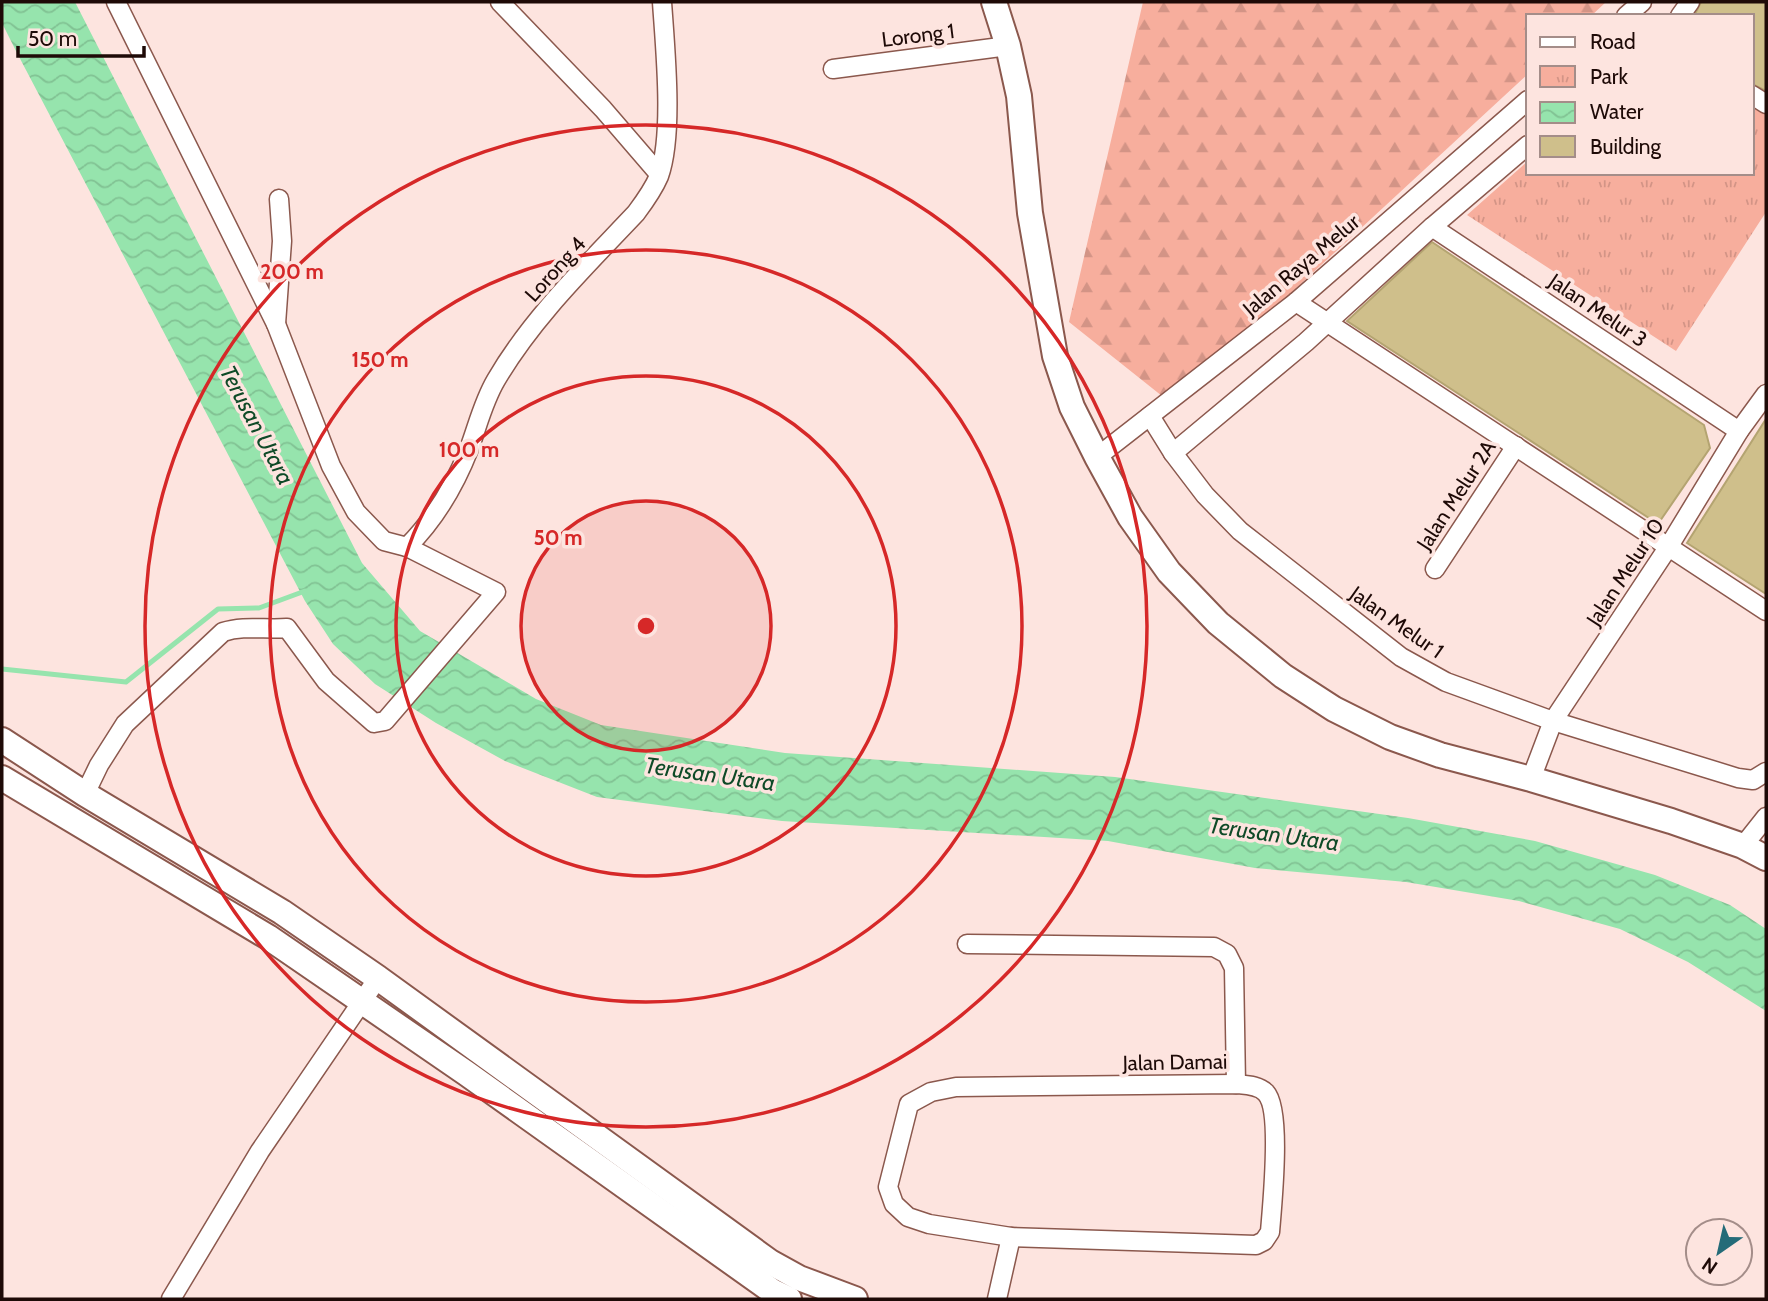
<svg xmlns="http://www.w3.org/2000/svg" width="1768" height="1301" viewBox="0 0 1768 1301" font-family="Cabin,sans-serif">
	<style>
		.forest { fill: url(#forest-firs) }
		.park { fill: url(#park-tufts) }
		.water { fill: url(#water-waves) }
		.lines { fill: none; stroke-linecap: round; stroke-linejoin: round }
		.stream { stroke: #96e4ad; stroke-width: 5 }
		.building { fill: #cfbf8b; stroke: #b4a471; stroke-width: 2 }
		.street-casing { stroke: #8b584d; stroke-width: 21 }
		.secondary-casing { stroke: #8b584d; stroke-width: 28 }
		.street { stroke: #fff; stroke-width: 18 }
		.secondary { stroke: #fff; stroke-width: 24 }
		.ring { fill: none; stroke: #d62828; stroke-width: 3.5 }
		.labels { text-anchor: middle; dominant-baseline: central; stroke-width: 7; stroke-linejoin: round; paint-order: stroke }
		.street-label { font-size: 21px; fill: #1e0a07; stroke: #fde4df }
		.water-label { font-size: 23px; font-style: italic; fill: #0e4a27; stroke: #fde4df }
		.centre { fill: #d62828; stroke: #fde4df; stroke-width: 3.5 }
		.ring-label { font-size: 21px; text-anchor: middle; font-weight: bold; fill: #d62828; stroke: #fde4df; stroke-width: 7; stroke-linejoin: round; paint-order: stroke }
	</style>
	<defs>
		<pattern id="forest-firs" width="22" height="20" patternUnits="userSpaceOnUse" patternTransform="scale(1.75)"><rect width="22" height="20" fill="#f7ae9d"/><path d="M5 1l3.5 6h-7zM16 11l3.5 6h-7z" fill="#d39486"/></pattern>
		<pattern id="park-tufts" width="24" height="20" patternUnits="userSpaceOnUse" patternTransform="scale(1.75)"><rect width="24" height="20" fill="#f7ae9d"/><path d="M3 7l-1-3M5 7V3M7 7l1-3M15 17l-1-3M17 17v-4M19 17l1-3" fill="none" stroke="#d39486"/></pattern>
		<pattern id="water-waves" width="16" height="10" patternUnits="userSpaceOnUse" patternTransform="scale(1.75)"><rect width="16" height="10" fill="#96e4ad"/><path d="M0 5q4-4 8 0t8 0" fill="none" stroke="#81c293"/></pattern>
	</defs>
	<rect width="100%" height="100%" fill="#fde4df"/>
	<polygon class="forest" points="1143,2 1606,2 1591,16 1528,16 1528,74 1280,303 1162,396 1069,322"/>
	<polygon class="park" points="1752,103 1766,112 1766,212 1676,351 1467,215 1528,161 1528,173 1752,173"/>
	<polygon class="water" points="2,2 75,2 362,563 420,631 536,699 601,725 785,753 1115,777 1408,818 1535,841 1655,875 1730,905 1766,929 1766,1011 1688,962 1620,929 1519,901 1406,882 1255,868 1108,841 782,821 597,797 505,761 436,723 375,684 333,644 305,601 16,51 2,23"/>
	<g class="lines">
		<polyline class="stream" points="2,669 126,682 218,609 259,608 305,591"/>
	</g>
	<g class="building">
		<polygon points="1701,2 1766,2 1766,91 1752,84 1752,16 1694,16"/>
		<polygon points="1432,242 1704,425 1710,448 1658,524 1347,321"/>
		<polygon points="1766,419 1766,594 1687,543"/>
	</g>
	<g class="lines">
		<defs>
			<g id="street">
				<polyline points="500,2 603,109 659,174"/>
				<polyline points="1626,16 1642,2"/>
				<polyline points="1680,16 1690,2"/>
				<polyline points="833,69 1008,46"/>
				<polyline points="1752,95 1766,104"/>
				<polyline points="1432,227 1739,431"/>
				<polyline points="1296,302 1766,611"/>
				<polyline points="276,324 282,241 279,199"/>
				<polyline points="1150,416 1173,453 1205,495 1240,531 1401,657 1446,682 1553,721 1738,778 1753,780 1766,772"/>
				<polyline points="1173,453 1306,342 1432,227 1528,145"/>
				<polyline points="1097,457 1296,302 1528,100"/>
				<path d="M407,547C434,520 455,485 469,449C478,425 483,402 496,380C532,318 587,265 636,213C645,201 653,190 659,176C674,134 665,47 662,2"/>
				<polyline points="1435,569 1516,446"/>
				<polyline points="1531,779 1553,721 1669,546 1739,431 1766,394"/>
				<path d="M85,794L99,765L125,724L223,632C244,625 266,630 287,628L326,681L374,723L385,721L496,592L407,547L384,541L356,512L331,466L276,324L116,2"/>
				<polyline points="1743,846 1766,817"/>
				<polyline points="967,944 1214,947 1227,954 1234,968 1236,1084"/>
				<path d="M1236,1084C1246,1085 1259,1085 1266,1093C1282,1110 1272,1207 1270,1232L1264,1241L1256,1245L1011,1237L929,1224L908,1217L894,1204L888,1187L909,1104L931,1092L956,1087Z"/>
				<polyline points="171,1299 260,1151 378,978"/>
				<polyline points="997,1299 1011,1237"/>
			</g>
			<g id="secondary">
				<polyline points="994,2 1008,46 1019,96 1030,213 1055,356 1072,407 1097,457 1130,517 1169,572 1218,623 1283,676 1334,709 1390,737 1440,755 1531,779 1671,821 1743,846 1766,858"/>
				<polyline points="2,740 85,794 282,912 378,978 770,1262 799,1278 855,1299"/>
				<polyline points="2,778 268,937 466,1073 772,1291 789,1299"/>
			</g>
		</defs>
		<use href="#street" class="street-casing"/>
		<use href="#secondary" class="secondary-casing"/>
		<use href="#street" class="street"/>
		<use href="#secondary" class="secondary"/>
	</g>
	<circle cx="646" cy="626" r="125" fill="#d62828" fill-opacity=".12"/>
	<g class="ring">
		<circle cx="646" cy="626" r="125"/>
		<circle cx="646" cy="626" r="250"/>
		<circle cx="646" cy="626" r="376"/>
		<circle cx="646" cy="626" r="501"/>
	</g>
	<g class="labels">
		<g class="street-label">
			<text transform="translate(918 35) rotate(-7)">Lorong 1</text>
			<text transform="translate(1301 265) rotate(-40)">Jalan Raya Melur</text>
			<text transform="translate(555 269) rotate(-48)">Lorong 4</text>
			<text transform="translate(1598 310) rotate(34)">Jalan Melur 3</text>
			<text transform="translate(1456 495) rotate(-57)">Jalan Melur 2A</text>
			<text transform="translate(1625 572) rotate(-57)">Jalan Melur 10</text>
			<text transform="translate(1397 622) rotate(35)">Jalan Melur 1</text>
			<text transform="translate(1175 1062) rotate(-1)">Jalan Damai</text>
		</g>
		<g class="water-label">
			<text transform="translate(257 425) rotate(62)">Terusan Utara</text>
			<text transform="translate(710 774) rotate(8)">Terusan Utara</text>
			<text transform="translate(1274 834) rotate(8)">Terusan Utara</text>
		</g>
	</g>
	<circle cx="646" cy="626" r="10" class="centre"/>
	<g class="ring-label">
		<text x="292" y="279">200 m</text>
		<text x="380" y="367">150 m</text>
		<text x="469" y="457">100 m</text>
		<text x="558" y="545">50 m</text>
	</g>
	<rect width="1768" height="1301" fill="none" stroke="#1e0a07" stroke-width="7"/>
	<rect x="1526" y="14" width="228" height="161" fill="#fde4df" stroke="#a48d89" stroke-width="2"/>
	<rect x="1540" y="37" width="35" height="10" fill="#ffffff" stroke="#a48d89" stroke-width="2"/>
	<text x="1590" y="49" font-size="21" fill="#1e0a07">Road</text>
	<rect x="1540" y="66" width="35" height="21" fill="url(#park-tufts)" stroke="#a48d89" stroke-width="2"/>
	<text x="1590" y="84" font-size="21" fill="#1e0a07">Park</text>
	<rect x="1540" y="102" width="35" height="21" fill="url(#water-waves)" stroke="#a48d89" stroke-width="2"/>
	<text x="1590" y="119" font-size="21" fill="#1e0a07">Water</text>
	<rect x="1540" y="136" width="35" height="21" fill="#cfbf8b" stroke="#a48d89" stroke-width="2"/>
	<text x="1590" y="154" font-size="21" fill="#1e0a07">Building</text>
	<g transform="translate(1719 1252) rotate(214)"><circle r="33" fill="#fde4df" stroke="#a48d89" stroke-width="2"/>
	<path d="M0-5L12 26L0 18L-12 26Z" fill="#246b78"/>
	<text y="-10" font-size="19" font-weight="bold" text-anchor="middle" fill="#1e0a07">N</text>
	</g>
	<path d="M18 46v10h126v-10" fill="none" stroke="#1e0a07" stroke-width="3.5"/>
	<text x="28" y="46" font-size="21" fill="#1e0a07" stroke="#fde4df" stroke-width="5" paint-order="stroke">50 m</text>
</svg>
